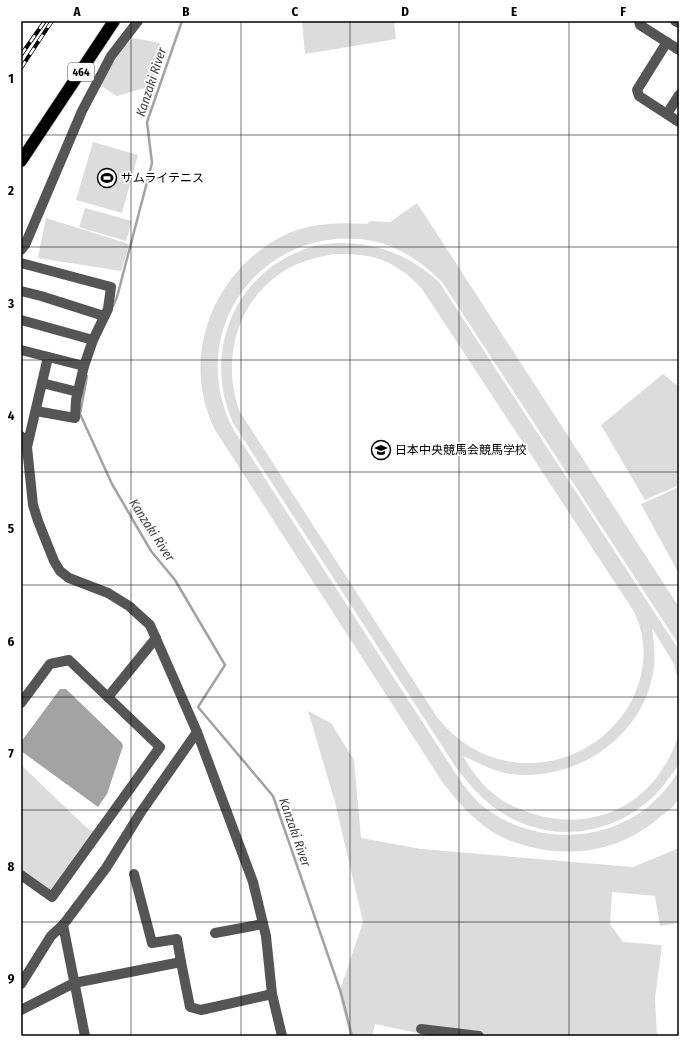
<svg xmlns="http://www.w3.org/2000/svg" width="700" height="1057" viewBox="0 0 700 1057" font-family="'Fira Sans Condensed','Noto Sans JP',sans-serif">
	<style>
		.green { fill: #dcdcdc; fill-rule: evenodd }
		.water { fill: #a3a3a3 }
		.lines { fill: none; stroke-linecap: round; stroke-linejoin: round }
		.stream { stroke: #a3a3a3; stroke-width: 2.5 }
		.highway-casing { stroke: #dbdbdb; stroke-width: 14 }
		.minor { stroke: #555; stroke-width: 10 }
		.highway { stroke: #000; stroke-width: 12 }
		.rail-casing { stroke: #000; stroke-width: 4 }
		.rail { stroke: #fff; stroke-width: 2.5; stroke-dasharray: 8; stroke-linecap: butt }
		.grid { fill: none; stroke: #000; stroke-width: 1; stroke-opacity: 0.55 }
		.labels { text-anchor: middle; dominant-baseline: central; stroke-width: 3.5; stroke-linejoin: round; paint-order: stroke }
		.shield { fill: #fff; stroke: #4c4c4c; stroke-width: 1 }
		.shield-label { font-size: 11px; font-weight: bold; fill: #000 }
		.poi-label { font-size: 12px; fill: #000; stroke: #fff; text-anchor: start }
		.water-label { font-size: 13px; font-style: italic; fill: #444; stroke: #fff }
		.neatline { fill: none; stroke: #000; stroke-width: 1.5 }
		.grid-label { font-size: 13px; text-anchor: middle; font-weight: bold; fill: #000 }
	</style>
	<rect width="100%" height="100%" fill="#fff"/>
	<g class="green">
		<polygon points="302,21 394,21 396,39 305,54"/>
		<polygon points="133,38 160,43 163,62 148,87 117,96 101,86 113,57"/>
		<polygon points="93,142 138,155 122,213 76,200"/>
		<path d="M417,203L679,607V645L442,282C423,263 400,247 373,241C300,227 231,274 219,347C215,376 220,406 235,432L458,777C464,786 471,795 479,803C527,844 598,846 648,807C660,796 671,785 679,770C679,778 681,789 679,797C677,805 666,812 660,817C620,852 568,860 517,843C485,833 463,809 443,783L215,430C180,360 211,275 279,238C305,223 338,222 367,224L370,221L390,222Z"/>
		<polygon points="85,208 132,221 126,241 79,227"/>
		<polygon points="46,218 129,244 121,271 38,258"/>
		<path d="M338,243C379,243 409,255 439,282L679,650V684L674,664L652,628C654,644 656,658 653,673C642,738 575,782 511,774C493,772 480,763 463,756C471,770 481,784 494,794C502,801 512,806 523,810C570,830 625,819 657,777C667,763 676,748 679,731C679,741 681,752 679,761C678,768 670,776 666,782C636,823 578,843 530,826C496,815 475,793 455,766L233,423C202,352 234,273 308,248C318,244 328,244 338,243ZM334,254C372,253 396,260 422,289L633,610C644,631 646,652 641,675C625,743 549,782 484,754C465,746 450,733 437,717L240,412C236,404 235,394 233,385C227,338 246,294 287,269C301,261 318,257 334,254Z"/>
		<polygon points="663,374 679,387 679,485 645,500 601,425"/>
		<polygon points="679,487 679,574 641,504"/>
		<polygon points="308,711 331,723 354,760 361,838 421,849 633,867 679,848 679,923 660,926 655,896 612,892 610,924 623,942 662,945 655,998 657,1036 431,1036 375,1024 372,1036 350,1036 339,993 363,922 335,802"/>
		<polygon points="21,765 85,826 94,832 53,889 47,890 21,871"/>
	</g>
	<polygon class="water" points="60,689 66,689 122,743 123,746 107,794 98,807 21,751 21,742"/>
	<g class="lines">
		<g class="stream">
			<polyline points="113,306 117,297 152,163 147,122 182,21"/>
			<polyline points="87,376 80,414 112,484 151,551 175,580 225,665 198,707 273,796 341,993 352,1036"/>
		</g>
		<defs>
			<polyline id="highway" points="21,161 114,21"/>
		</defs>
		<use href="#highway" class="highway-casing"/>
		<g class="minor">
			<polyline points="639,21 640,25 679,50"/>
			<polyline points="675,21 679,23"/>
			<polyline points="667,42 637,90 639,96 679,122"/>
			<polyline points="667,114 679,95"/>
			<polyline points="21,250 25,245 82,111 111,56 138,21"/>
			<polyline points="21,263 111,287 108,309 93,340 84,366 76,400 75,418 36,411"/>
			<polyline points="21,291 41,296 104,316"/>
			<polyline points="21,320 93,340"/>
			<polyline points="21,350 84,366"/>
			<polyline points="42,383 78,392"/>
			<polyline points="21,436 27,447 33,505 38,521 54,561 60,571 69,578 108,593 129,606 150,625 197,732 253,882 266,936 272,994 282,1036"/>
			<polyline points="27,447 48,357"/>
			<polyline points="108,697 156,638"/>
			<polyline points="21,703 50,664 69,660 160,747 52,897 21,875"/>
			<polyline points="134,874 152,943 177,939 181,962"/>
			<polyline points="63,925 85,1036"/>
			<polyline points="215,933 263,924"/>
			<polyline points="21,984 51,936 63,925 106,868 141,812 197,732"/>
			<polyline points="21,1010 74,983 181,962 190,1007 201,1010 272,994"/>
			<polyline points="421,1029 479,1036"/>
		</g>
		<use href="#highway" class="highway"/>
		<defs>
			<g id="rail">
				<polyline points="21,55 45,21"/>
				<polyline points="21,68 52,21"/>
			</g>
		</defs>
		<use href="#rail" class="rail-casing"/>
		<use href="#rail" class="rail"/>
	</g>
	<path class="grid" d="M131,21V1036M241,21V1036M350,21V1036M459,21V1036M569,21V1036M21,135H679M21,247H679M21,360H679M21,472H679M21,585H679M21,697H679M21,810H679M21,922H679"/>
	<defs>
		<symbol id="stadium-ring" viewBox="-11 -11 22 22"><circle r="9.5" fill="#fff" stroke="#000" stroke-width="1.5"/><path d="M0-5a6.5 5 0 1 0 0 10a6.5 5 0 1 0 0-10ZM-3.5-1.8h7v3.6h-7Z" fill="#000"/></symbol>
		<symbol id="university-ring" viewBox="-11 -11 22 22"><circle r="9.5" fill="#fff" stroke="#000" stroke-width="1.5"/><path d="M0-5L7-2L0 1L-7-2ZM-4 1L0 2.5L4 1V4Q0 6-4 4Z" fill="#000"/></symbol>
	</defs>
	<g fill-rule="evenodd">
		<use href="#stadium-ring" x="96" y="167" width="22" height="22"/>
		<use href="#university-ring" x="370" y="439" width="22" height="22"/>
	</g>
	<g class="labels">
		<rect class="shield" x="68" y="63" width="26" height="18" rx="3"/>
		<g class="shield-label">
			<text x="81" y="72">464</text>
		</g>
		<g class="poi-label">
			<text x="121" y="178">サムライテニス</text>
			<text x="395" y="450">日本中央競馬会競馬学校</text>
		</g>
		<g class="water-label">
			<text transform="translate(151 82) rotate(-72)">Kanzaki River</text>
			<text transform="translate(152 530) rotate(57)">Kanzaki River</text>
			<text transform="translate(295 832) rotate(71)">Kanzaki River</text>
		</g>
	</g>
	<rect width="700" height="1057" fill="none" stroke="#ffffff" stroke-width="44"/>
	<rect x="22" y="22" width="656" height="1013" class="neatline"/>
	<g class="grid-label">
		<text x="77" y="16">A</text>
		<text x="186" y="16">B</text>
		<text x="295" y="16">C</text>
		<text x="405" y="16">D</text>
		<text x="514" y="16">E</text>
		<text x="623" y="16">F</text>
		<text x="11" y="83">1</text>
		<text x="11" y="195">2</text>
		<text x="11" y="308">3</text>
		<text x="11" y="420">4</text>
		<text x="11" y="533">5</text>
		<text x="11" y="646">6</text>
		<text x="11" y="758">7</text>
		<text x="11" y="871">8</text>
		<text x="11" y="983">9</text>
	</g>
</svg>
